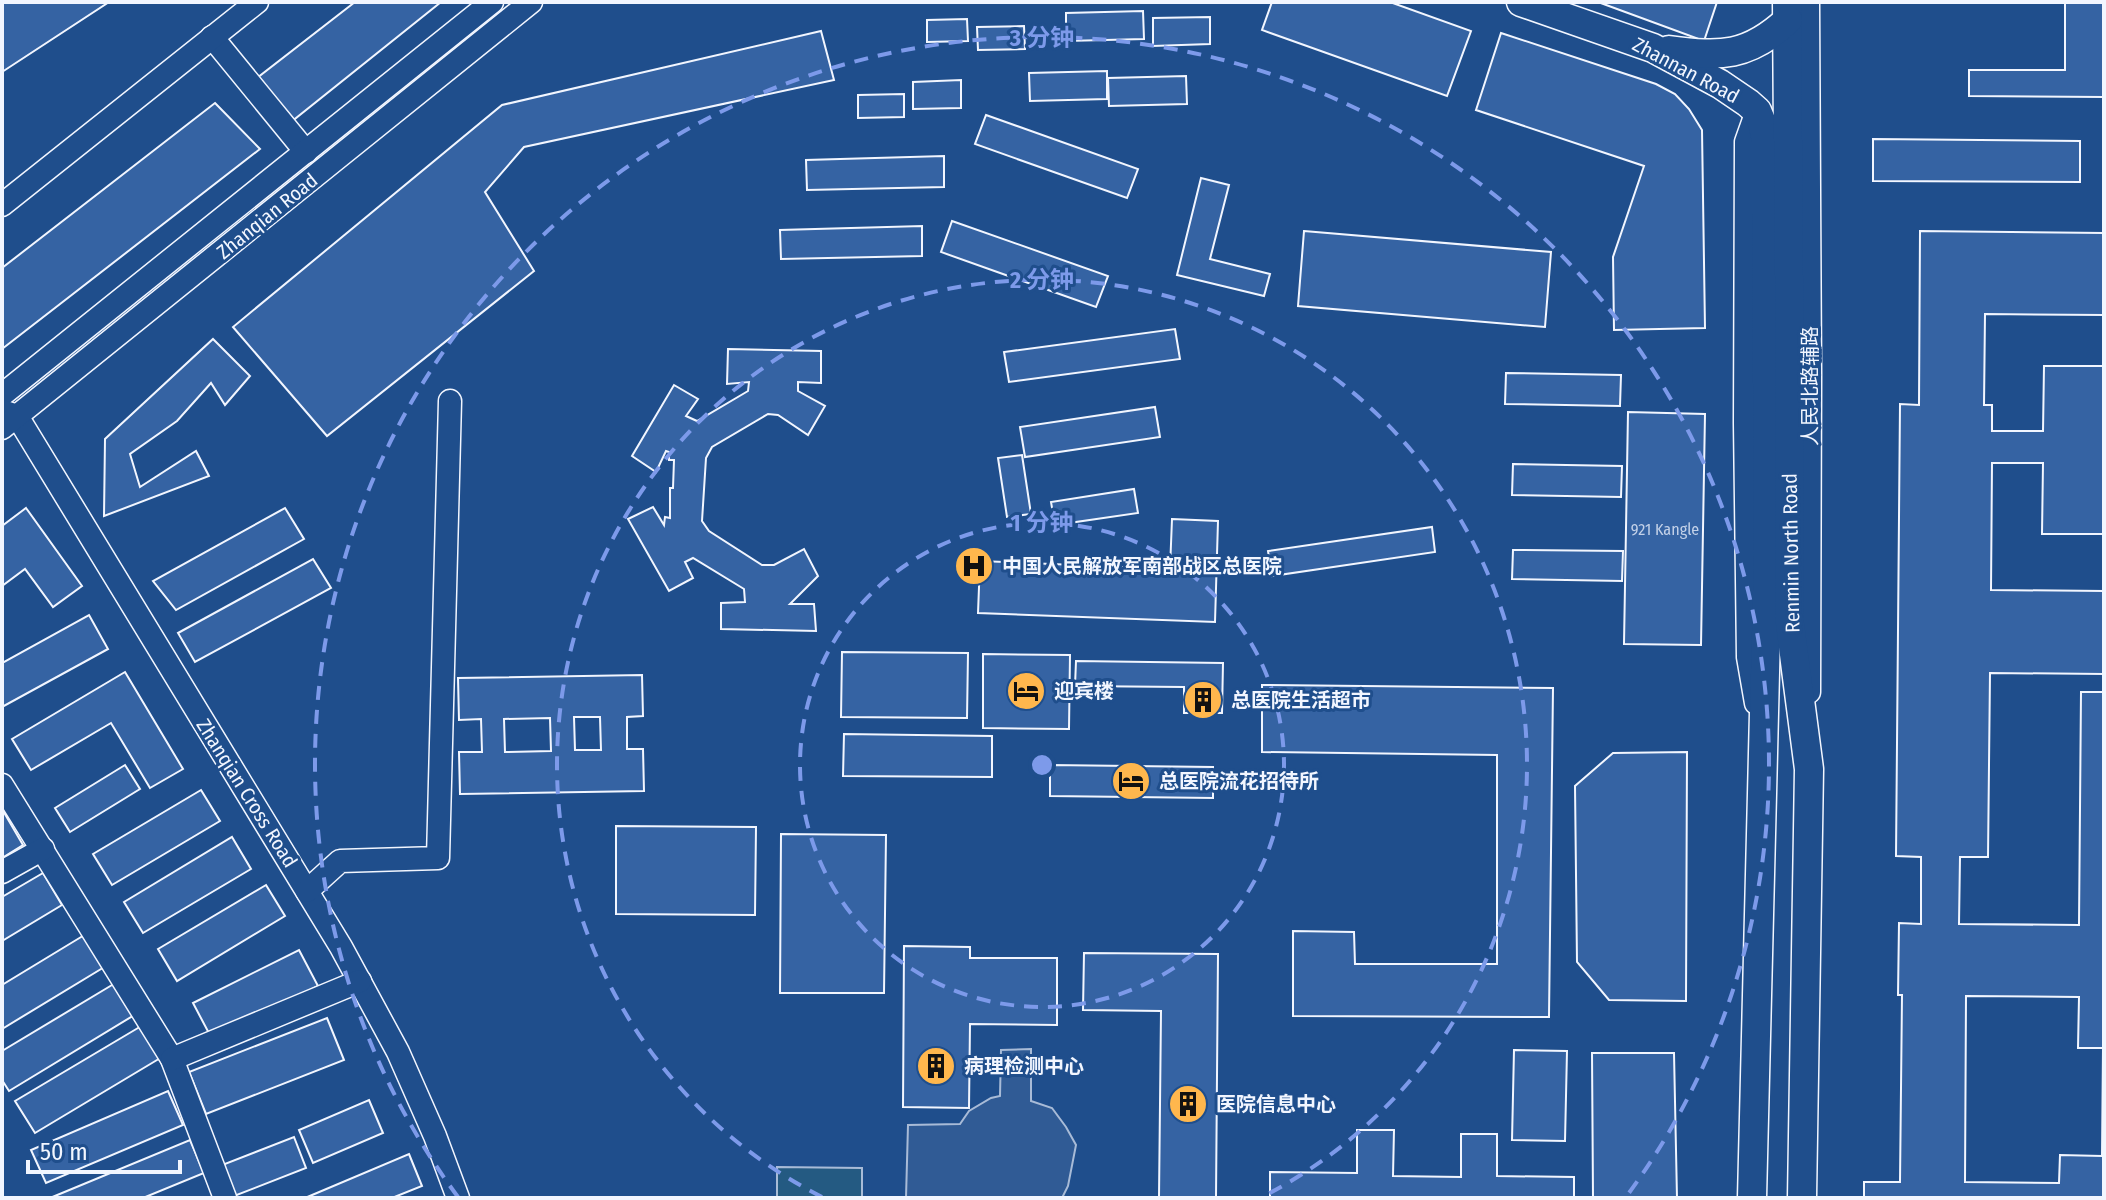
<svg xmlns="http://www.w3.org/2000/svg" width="2106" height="1200" viewBox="0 0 2106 1200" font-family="'Fira Sans Condensed','Noto Sans SC',sans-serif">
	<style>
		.green { fill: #245a82; stroke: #a8bbd7; stroke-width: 2 }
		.parking { fill: #305b95; stroke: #a8bbd7; stroke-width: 2 }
		.building { fill: #3563a3; stroke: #f2f6ff; stroke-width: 2; fill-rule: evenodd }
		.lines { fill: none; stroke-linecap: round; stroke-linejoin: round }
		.minor-casing { stroke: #f2f6ff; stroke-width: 25 }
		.major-casing { stroke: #f2f6ff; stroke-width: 31 }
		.minor { stroke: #1f4e8c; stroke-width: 22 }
		.major { stroke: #1f4e8c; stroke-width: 28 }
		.ring { fill: none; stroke: #7d9aea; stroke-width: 4; stroke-dasharray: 14 10 }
		.labels { text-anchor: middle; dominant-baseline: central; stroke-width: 6; stroke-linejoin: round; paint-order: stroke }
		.number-label { font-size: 16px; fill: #c3d1e8 }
		.street-label { font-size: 20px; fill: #f2f6ff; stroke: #1f4e8c }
		.poi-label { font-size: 20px; font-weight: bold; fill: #f2f6ff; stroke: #1f4e8c; text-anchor: start }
		.centre { fill: #7d9aea; stroke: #1f4e8c; stroke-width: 4 }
		.ring-label { font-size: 24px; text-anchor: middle; font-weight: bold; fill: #7d9aea; stroke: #1f4e8c; stroke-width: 6; stroke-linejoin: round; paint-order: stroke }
	</style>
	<rect width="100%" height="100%" fill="#1f4e8c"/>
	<polygon class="green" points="777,1167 862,1168 862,1198 777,1198"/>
	<polygon class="parking" points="1031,1049 1031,1101 1052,1108 1066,1127 1076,1145 1068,1186 1062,1198 906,1198 908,1125 960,1124 969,1111 991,1098 1000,1096 1001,1050"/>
	<g class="building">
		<polygon points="2,2 109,2 2,72"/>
		<polygon points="355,2 441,2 291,122 257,78"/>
		<polygon points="1272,2 1390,2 1471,31 1447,96 1262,30"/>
		<polygon points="1598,2 1717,2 1704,41"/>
		<polygon points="2065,2 2104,2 2104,97 1969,96 1969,70 2065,70"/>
		<polygon points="1143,11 1144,39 1066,41 1066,13"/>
		<polygon points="1210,17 1210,44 1153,46 1153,18"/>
		<polygon points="967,19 968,41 927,42 927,20"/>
		<polygon points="1024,26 1025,49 978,50 977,27"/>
		<polygon points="821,31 834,80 524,147 485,192 534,271 327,436 233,327 502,105"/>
		<polygon points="1501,33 1656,84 1675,94 1689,109 1702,130 1705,328 1614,330 1613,257 1644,166 1476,110"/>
		<polygon points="1107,71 1107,99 1030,101 1029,73"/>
		<polygon points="1186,76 1187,104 1109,106 1108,78"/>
		<polygon points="961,80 961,108 913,109 913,82"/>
		<polygon points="904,94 904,117 858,118 858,95"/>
		<polygon points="215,103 260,149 2,349 2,268"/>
		<polygon points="986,115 1138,169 1127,198 975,144"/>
		<polygon points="1873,139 2080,141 2080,182 1873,181"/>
		<polygon points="944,156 944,187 807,190 806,160"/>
		<polygon points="1201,178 1229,185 1210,259 1270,274 1264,296 1177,275"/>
		<polygon points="952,221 1108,276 1096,307 941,252"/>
		<polygon points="922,226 922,256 781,259 780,230"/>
		<polygon points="1304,231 1551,252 1545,327 1298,306"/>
		<path d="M1920,231L2104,233V315L1985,314L1984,405H1992V431H2043L2044,366H2104V534H2042L2043,463H1992L1991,590L2104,591V674L1990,673L1988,857H1960L1959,924L2079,925L2081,692H2104V1198H1864V1182H1900L1902,995H1898L1899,923L1921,924V857L1896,856L1900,404L1919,405ZM1966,996L2079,997L2078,1048H2103L2102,1156L2060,1155L2059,1183L1965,1182Z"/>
		<polygon points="1175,329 1180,359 1009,382 1004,352"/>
		<polygon points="213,339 250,376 225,405 211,383 177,421 130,454 140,487 196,451 209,476 104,516 105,439"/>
		<polygon points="728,349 821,351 821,383 798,382 798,391 825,406 808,435 778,415 768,414 712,447 706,458 702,521 709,531 762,565 774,565 804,549 818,576 790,604 814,604 816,631 721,629 721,603 745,602 744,589 693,558 685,562 693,578 669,591 628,519 653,507 664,525 665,517 670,518 670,488 673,488 674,460 669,460 669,452 666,451 656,472 632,456 674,385 698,399 686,416 697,421 748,391 749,382 727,384"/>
		<polygon points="1506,373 1621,375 1620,406 1505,404"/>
		<polygon points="1155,407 1160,437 1025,457 1020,427"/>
		<polygon points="1628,412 1705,414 1701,645 1624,644"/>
		<polygon points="1022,455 1031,514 1007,517 998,458"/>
		<polygon points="1513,464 1622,466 1621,497 1512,495"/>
		<polygon points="1134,489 1138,513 1055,525 1051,502"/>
		<polygon points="26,508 82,586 53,607 25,569 2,586 2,526"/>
		<polygon points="285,508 304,539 176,610 153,581"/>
		<polygon points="1172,519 1218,521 1215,622 978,613 980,561 1170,569"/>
		<polygon points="1432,527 1435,552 1272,576 1268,551"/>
		<polygon points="1513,550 1623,551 1622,581 1512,579"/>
		<polygon points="313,559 331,588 195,662 178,633"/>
		<polygon points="89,615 108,649 2,707 2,663"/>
		<polygon points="842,652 968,653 967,718 841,717"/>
		<polygon points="983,654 1070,655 1069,729 983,728"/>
		<polygon points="1076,661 1223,663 1222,713 1184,713 1184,687 1075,686"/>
		<polygon points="125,672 183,769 150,788 111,723 31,770 12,739"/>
		<path d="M642,675L643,716L627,717V749H643L644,791L460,794L459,752H482L481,719L459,720L458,678ZM574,717H600L601,750H575ZM550,718L551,751L505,752L504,719Z"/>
		<polygon points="1262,685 1553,688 1549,1017 1293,1016 1293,931 1354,932 1355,964 1497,964 1497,755 1262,752"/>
		<polygon points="844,734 992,736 992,777 843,776"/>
		<polygon points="1687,752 1686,1001 1609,1000 1577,962 1575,786 1613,753"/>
		<polygon points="125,765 140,789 70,832 55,808"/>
		<polygon points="1050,765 1213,767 1213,798 1050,796"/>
		<polygon points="201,790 220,821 112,885 93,854"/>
		<polygon points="2,809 23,845 2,858"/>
		<polygon points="616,826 756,827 755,915 616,914"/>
		<polygon points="781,834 886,835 884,993 780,993"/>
		<polygon points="232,837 251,869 143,933 124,902"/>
		<polygon points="43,873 62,905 2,941 2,897"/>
		<polygon points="266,885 285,916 177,981 158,949"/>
		<polygon points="86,934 106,966 2,1029 2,985"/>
		<polygon points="904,946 970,947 970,958 1057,958 1057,1025 970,1024 969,1108 903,1107"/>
		<polygon points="299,950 318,986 212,1039 193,1003"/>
		<polygon points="1084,953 1218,954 1216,1198 1159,1198 1161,1011 1083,1010"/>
		<polygon points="117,982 136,1014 9,1091 2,1080 2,1051"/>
		<polygon points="327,1018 344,1060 206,1114 189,1072"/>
		<polygon points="143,1025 162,1057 35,1133 15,1101"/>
		<polygon points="1514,1050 1567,1051 1565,1141 1512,1140"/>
		<polygon points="1592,1053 1674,1053 1677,1198 1593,1198"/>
		<polygon points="168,1091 183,1125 46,1183 31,1150"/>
		<polygon points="369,1100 383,1133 313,1163 299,1130"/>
		<polygon points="1357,1130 1394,1130 1393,1176 1461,1177 1461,1134 1497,1134 1497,1176 1574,1177 1574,1198 1270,1198 1270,1172 1357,1173"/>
		<polygon points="294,1137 306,1168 229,1198 217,1167"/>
		<polygon points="190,1140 204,1173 143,1198 50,1198"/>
		<polygon points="409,1154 422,1186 392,1198 305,1198"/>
	</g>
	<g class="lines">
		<defs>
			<g id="minor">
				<polyline points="1808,2 1810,374 1809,692"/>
				<polyline points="212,37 306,152"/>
				<polyline points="2,205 257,2"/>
				<polyline points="2,395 492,2"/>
				<polyline points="2,411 17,416 341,947 398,1052 435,1136 458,1198"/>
				<polyline points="2,428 531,2"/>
				<polyline points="1756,703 1748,657 1745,423 1746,142 1757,111"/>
				<polyline points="2,785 172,1059 225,1198"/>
				<polyline points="2,872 43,849"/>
				<polyline points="307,891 340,861 438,858 450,401"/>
				<polyline points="172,1059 360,981"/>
			</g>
			<g id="major">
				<polyline points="1521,2 1653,48 1720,84 1748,103 1757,111 1762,123 1766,141 1766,213 1768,551 1752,1198"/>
				<polyline points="1787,2 1790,412 1789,616 1809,769 1802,1198"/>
				<path d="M1669,50C1721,57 1748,57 1788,20"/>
			</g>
		</defs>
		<use href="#minor" class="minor-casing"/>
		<use href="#major" class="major-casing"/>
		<use href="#minor" class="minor"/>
		<use href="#major" class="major"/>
	</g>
	<g class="ring">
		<circle cx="1042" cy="765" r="242"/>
		<path d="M822 1197A485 485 0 1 1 1262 1197"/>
		<path d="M458 1197A727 727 0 1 1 1626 1197"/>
	</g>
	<defs>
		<symbol id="hospital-disc" viewBox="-11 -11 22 22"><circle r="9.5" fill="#ffb74d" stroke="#1f4e8c"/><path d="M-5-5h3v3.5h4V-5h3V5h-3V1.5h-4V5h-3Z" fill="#111"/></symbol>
		<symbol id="hotel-disc" viewBox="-11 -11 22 22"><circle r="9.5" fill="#ffb74d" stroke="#1f4e8c"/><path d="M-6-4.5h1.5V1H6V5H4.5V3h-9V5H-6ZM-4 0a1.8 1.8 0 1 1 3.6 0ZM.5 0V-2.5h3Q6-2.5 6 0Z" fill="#111"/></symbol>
		<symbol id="building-disc" viewBox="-11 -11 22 22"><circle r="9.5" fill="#ffb74d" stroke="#1f4e8c"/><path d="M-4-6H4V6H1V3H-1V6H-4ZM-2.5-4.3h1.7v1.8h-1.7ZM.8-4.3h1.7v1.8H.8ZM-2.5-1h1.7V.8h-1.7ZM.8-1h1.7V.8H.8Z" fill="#111"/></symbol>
	</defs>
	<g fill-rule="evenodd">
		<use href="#hospital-disc" x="952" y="544" width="44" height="44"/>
		<use href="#hotel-disc" x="1004" y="669" width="44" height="44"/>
		<use href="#building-disc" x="1181" y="678" width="44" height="44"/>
		<use href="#hotel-disc" x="1109" y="759" width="44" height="44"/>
		<use href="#building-disc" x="914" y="1044" width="44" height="44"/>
		<use href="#building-disc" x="1166" y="1082" width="44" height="44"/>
	</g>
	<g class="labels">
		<g class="number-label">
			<text x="1665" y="529">921 Kangle</text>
		</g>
		<g class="street-label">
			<text transform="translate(1686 70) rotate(28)">Zhannan Road</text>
			<text transform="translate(267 216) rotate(-39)">Zhanqian Road</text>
			<text transform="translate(1810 386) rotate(-90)">人民北路辅路</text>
			<text transform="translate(1791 553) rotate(-91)">Renmin North Road</text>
			<text transform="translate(247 793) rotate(58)">Zhanqian Cross Road</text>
		</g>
		<g class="poi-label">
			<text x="1002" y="566">中国人民解放军南部战区总医院</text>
			<text x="1054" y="691">迎宾楼</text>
			<text x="1231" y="700">总医院生活超市</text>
			<text x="1159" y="781">总医院流花招待所</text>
			<text x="964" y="1066">病理检测中心</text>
			<text x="1216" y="1104">医院信息中心</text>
		</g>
	</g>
	<circle cx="1042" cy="765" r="12" class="centre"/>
	<g class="ring-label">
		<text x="1042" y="46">3 分钟</text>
		<text x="1042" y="288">2 分钟</text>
		<text x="1042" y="531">1 分钟</text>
	</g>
	<rect width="2106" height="1200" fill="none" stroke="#f2f6ff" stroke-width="8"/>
	<path d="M28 1160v12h152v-12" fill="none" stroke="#f2f6ff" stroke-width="4"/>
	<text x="40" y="1160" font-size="24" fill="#f2f6ff" stroke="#1f4e8c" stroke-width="6" paint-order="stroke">50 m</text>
</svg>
